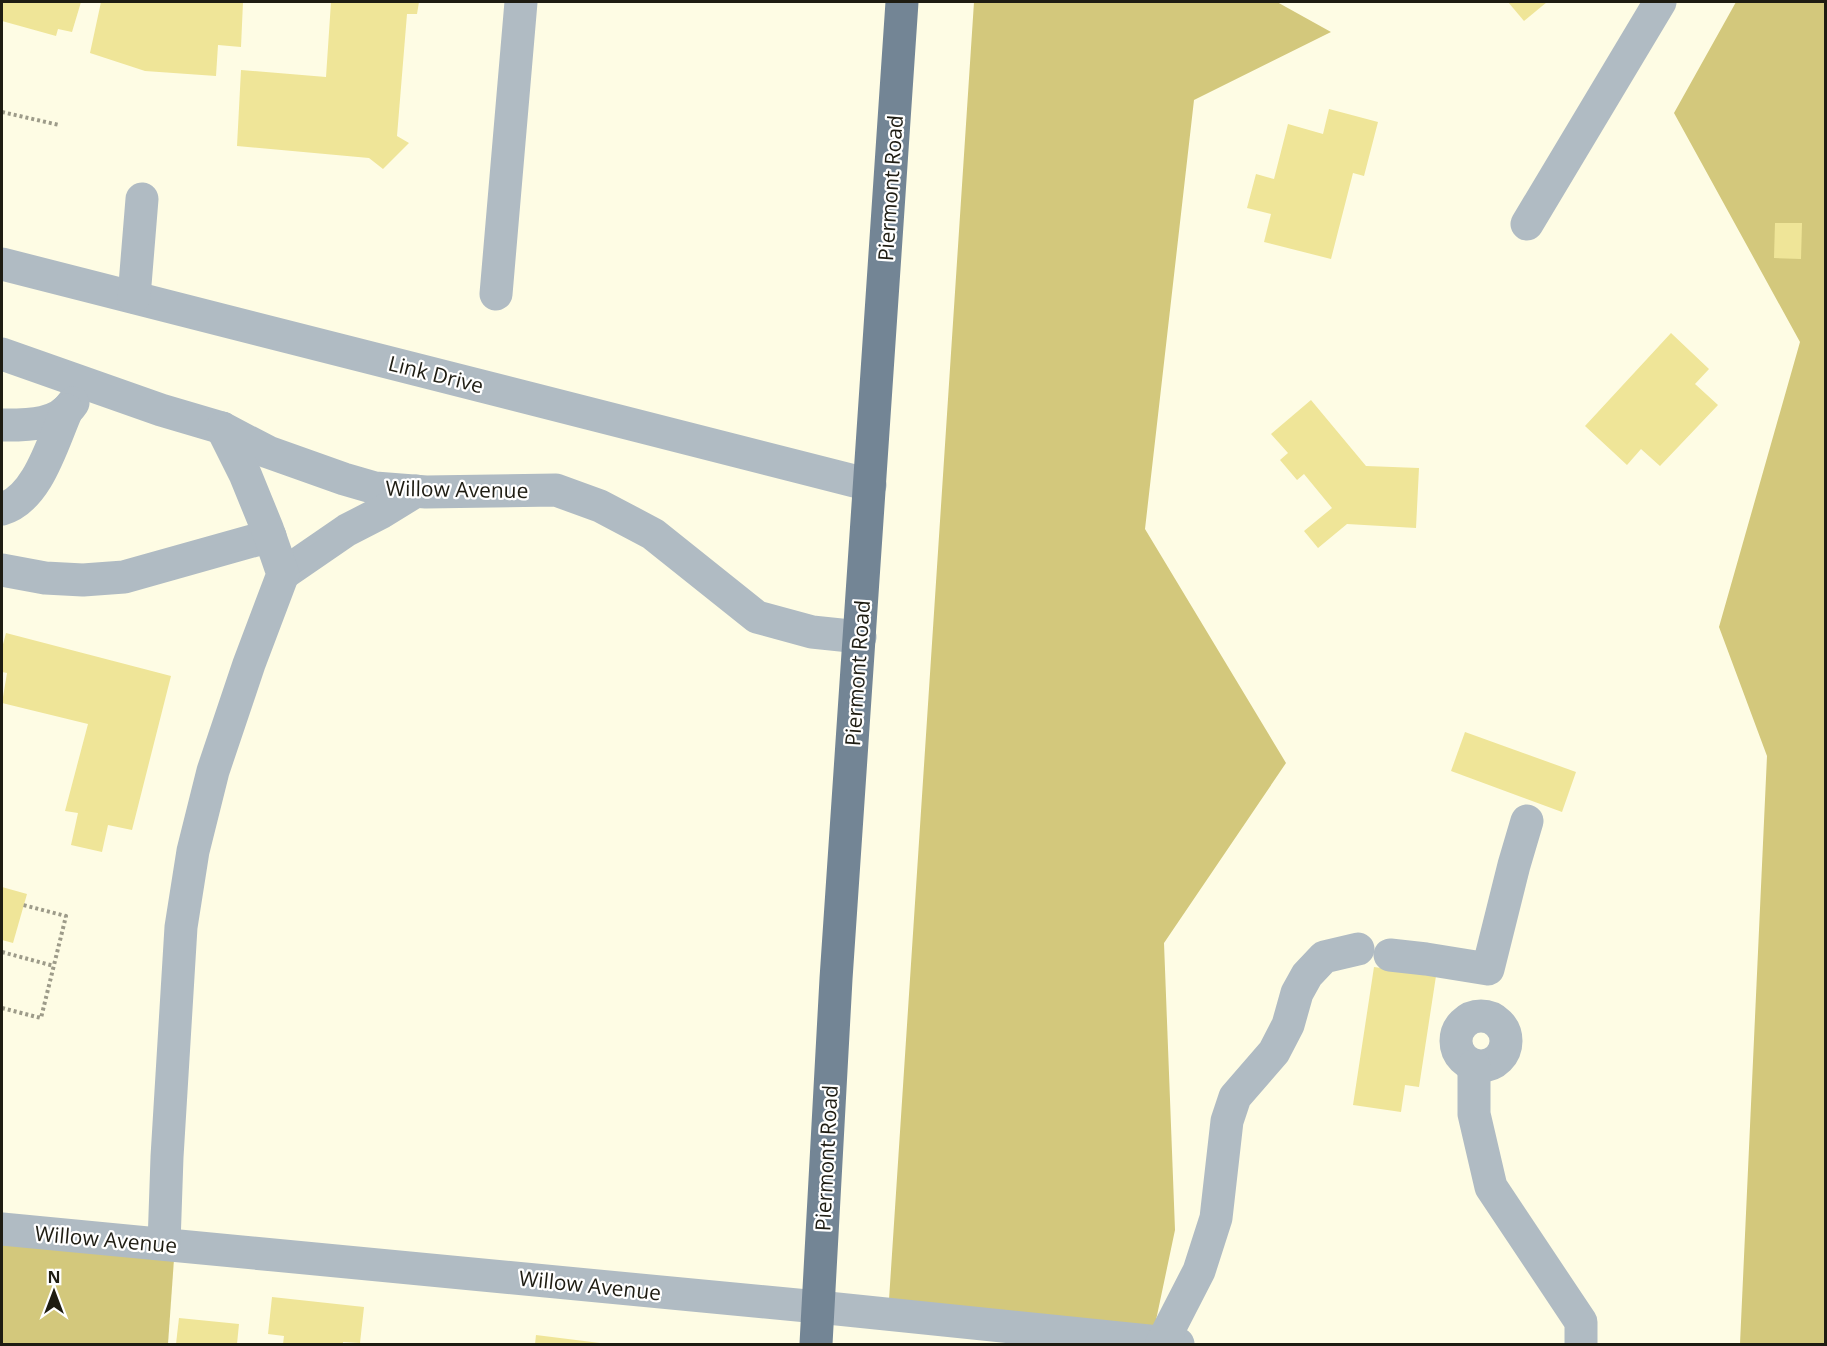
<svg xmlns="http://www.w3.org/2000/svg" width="1827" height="1346" viewBox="0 0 1827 1346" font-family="'Open Sans',sans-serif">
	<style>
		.forest { fill: #d3c87c }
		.building { fill: #efe598 }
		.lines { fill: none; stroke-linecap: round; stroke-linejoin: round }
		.path { stroke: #9d9b89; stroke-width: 4; stroke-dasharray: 3 3; stroke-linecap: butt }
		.minor { stroke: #b0bbc3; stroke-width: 33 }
		.major { stroke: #738595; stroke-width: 33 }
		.labels { text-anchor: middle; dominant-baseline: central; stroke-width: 4.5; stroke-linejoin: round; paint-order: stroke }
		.street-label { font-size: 21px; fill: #1e1c12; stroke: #fff }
	</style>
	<rect width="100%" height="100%" fill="#fefce4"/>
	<g class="forest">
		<polygon points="974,2 1277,2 1331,32 1194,100 1145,529 1286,763 1164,943 1175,1230 1151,1344 888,1315"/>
		<polygon points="1736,2 1825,2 1825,1344 1740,1344 1767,756 1719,627 1800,342 1674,113"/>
		<polygon points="2,1233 175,1245 168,1344 2,1344"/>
	</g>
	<g class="building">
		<polygon points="2,2 81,2 72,32 58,29 56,36 2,21"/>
		<polygon points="101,2 243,2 241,47 218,45 216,76 145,71 90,53"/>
		<polygon points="331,2 419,2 417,14 407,14 397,136 409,143 383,169 369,158 237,146 241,70 326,77"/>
		<polygon points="1508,2 1547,2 1524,21"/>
		<polygon points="1329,109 1378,122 1364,176 1353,173 1331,259 1264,242 1271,214 1247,208 1256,174 1274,179 1288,124 1323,134"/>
		<polygon points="1775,223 1802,223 1801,259 1774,258"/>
		<polygon points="1671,333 1709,369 1695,384 1718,405 1660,466 1641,449 1627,465 1585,426"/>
		<polygon points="1311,400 1366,466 1419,468 1416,528 1347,524 1318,548 1304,531 1332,508 1304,474 1297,480 1280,460 1288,453 1271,434"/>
		<polygon points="6,633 171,676 132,830 108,825 102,852 71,845 78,813 65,811 88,724 2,703 7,673 2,672 2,648"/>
		<polygon points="1465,732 1576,772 1562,812 1451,771"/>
		<polygon points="2,887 27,894 13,943 2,940"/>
		<polygon points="1374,967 1436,976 1419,1087 1405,1085 1401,1112 1353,1105"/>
		<polygon points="272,1297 364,1307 360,1343 343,1342 343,1344 283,1344 284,1336 268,1334"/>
		<polygon points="179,1318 239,1324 237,1344 176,1344"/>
		<polygon points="536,1335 600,1343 600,1344 535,1344"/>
	</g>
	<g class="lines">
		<g class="path">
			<polyline points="2,112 59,125"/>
			<polyline points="2,952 54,966"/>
			<polyline points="2,1008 41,1018 66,916 23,905"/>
		</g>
		<g class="minor">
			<polyline points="1527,224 1660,2"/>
			<polyline points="2,264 870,485"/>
			<polyline points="496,294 521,2"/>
			<polyline points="134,297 142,199"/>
			<polyline points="2,354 161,410 222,428 268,452 344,479 375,488 426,492 556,490 600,506 653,534 757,617 812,632 860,637"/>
			<path d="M2,425C27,425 58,426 73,403"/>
			<path d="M2,509C38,499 53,441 67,410"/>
			<polyline points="2,570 45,578 83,580 124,577 270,536"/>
			<polyline points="283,574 347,530 382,512 416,491"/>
			<polyline points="1390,955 1426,959 1488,969 1514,865 1527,821"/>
			<circle cx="1481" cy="1041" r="25"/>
			<polyline points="1474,1066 1474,1114 1491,1187 1581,1322 1581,1344"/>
			<polyline points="2,1229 818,1307 1178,1344"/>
			<polyline points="164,1244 167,1157 181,927 193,851 213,771 249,664 283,574 267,528 245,474 222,428"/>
			<polyline points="1162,1343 1199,1271 1216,1218 1227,1121 1235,1097 1274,1052 1288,1025 1297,993 1307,975 1324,957 1358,949"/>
		</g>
		<polyline class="major" points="816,1344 836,979 902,2"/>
	</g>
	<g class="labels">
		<g class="street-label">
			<text transform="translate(890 188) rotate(-86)">Piermont Road</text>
			<text transform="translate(436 374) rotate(14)">Link Drive</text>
			<text transform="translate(457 489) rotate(1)">Willow Avenue</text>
			<text transform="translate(857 673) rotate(-86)">Piermont Road</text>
			<text transform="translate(826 1158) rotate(-87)">Piermont Road</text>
			<text transform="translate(106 1239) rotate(5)">Willow Avenue</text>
			<text transform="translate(590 1285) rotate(6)">Willow Avenue</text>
		</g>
	</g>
	<rect width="1827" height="1346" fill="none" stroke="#1e1c12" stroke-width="6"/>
	<g transform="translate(54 1292)" stroke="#ffffff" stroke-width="4.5" paint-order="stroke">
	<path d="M0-4.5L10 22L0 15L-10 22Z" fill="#1e1c12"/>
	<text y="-9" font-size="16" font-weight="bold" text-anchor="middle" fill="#1e1c12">N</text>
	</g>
</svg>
